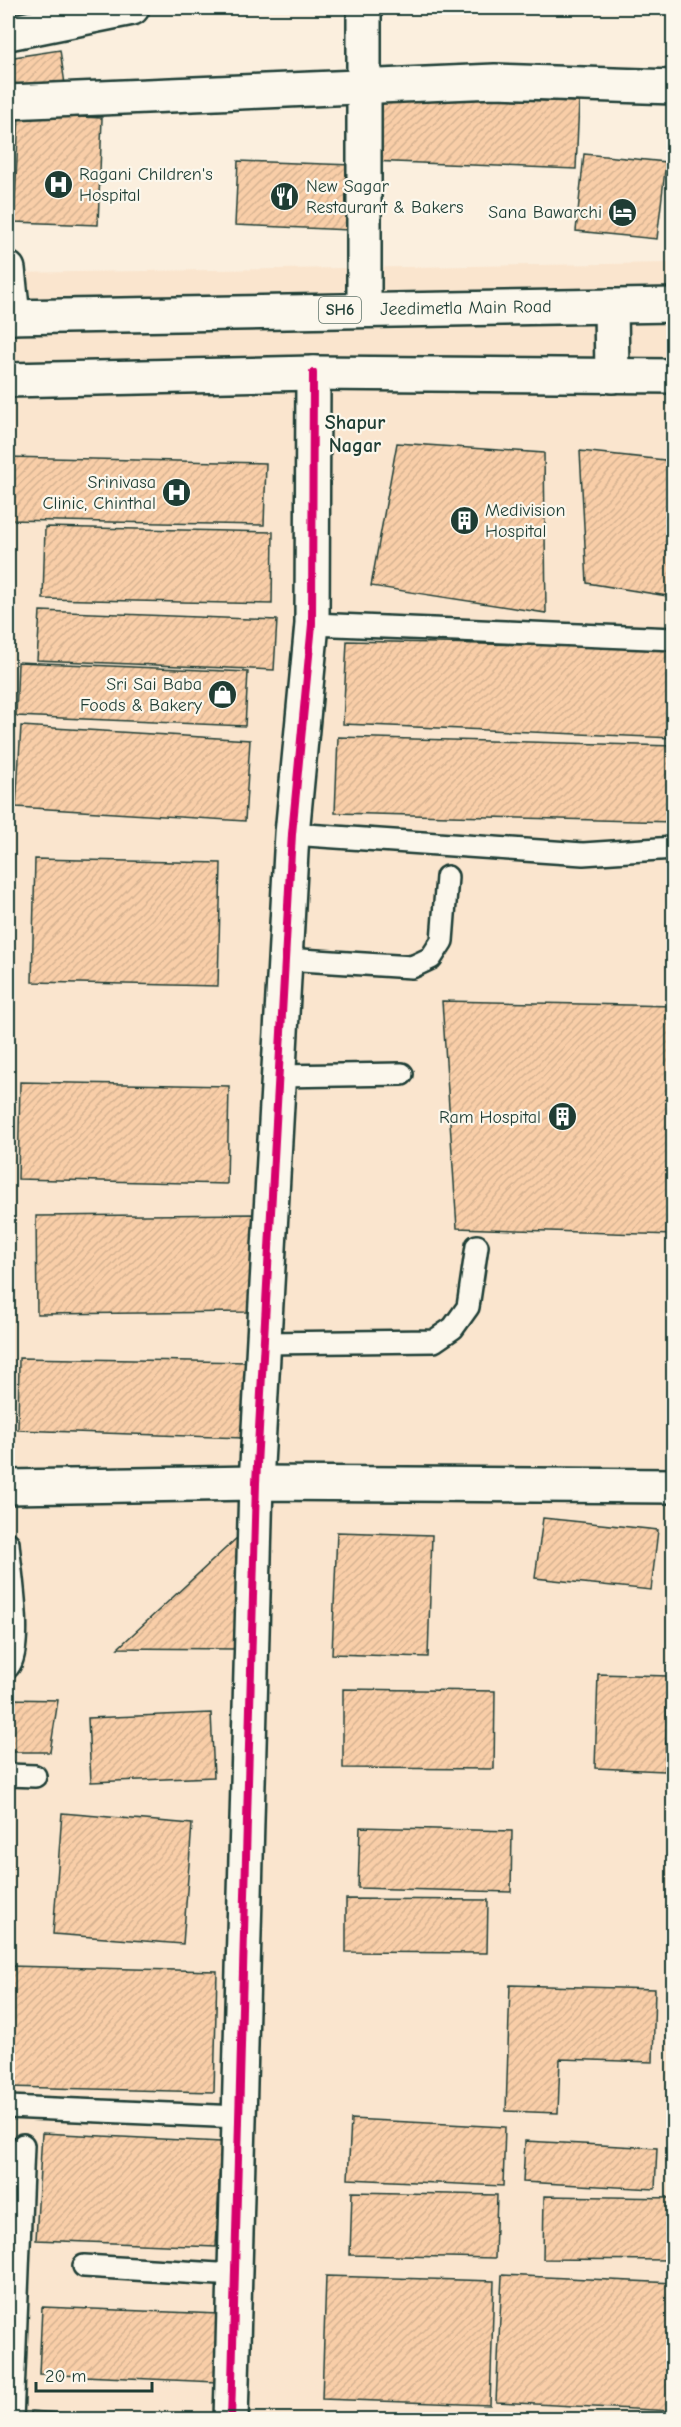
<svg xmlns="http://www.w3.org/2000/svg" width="681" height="2427" viewBox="0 0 681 2427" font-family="'Comic Neue',sans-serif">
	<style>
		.built { fill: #fae5ce }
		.building { fill: url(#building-hatch); stroke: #1f3d34; stroke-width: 1.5 }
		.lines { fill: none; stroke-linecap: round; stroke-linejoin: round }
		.lane-casing { stroke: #1f3d34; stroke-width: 26 }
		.street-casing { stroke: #1f3d34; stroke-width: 38 }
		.primary-casing { stroke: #1f3d34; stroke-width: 38 }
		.lane { stroke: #fbf7ec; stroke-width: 21 }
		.street { stroke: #fbf7ec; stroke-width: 33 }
		.primary { stroke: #fbf7ec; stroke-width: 33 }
		.cycleway-casing { stroke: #fbf7ec; stroke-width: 11 }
		.cycleway { stroke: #d6006c; stroke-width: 8 }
		.labels { text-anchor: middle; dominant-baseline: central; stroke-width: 4.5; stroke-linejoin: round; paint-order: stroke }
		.shield { fill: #fbf7ec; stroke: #61756b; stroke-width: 1.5 }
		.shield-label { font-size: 16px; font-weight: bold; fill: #1f3d34 }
		.poi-label { font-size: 18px; fill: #1f3d34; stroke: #fbf7ec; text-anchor: end }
		.street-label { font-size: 18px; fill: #1f3d34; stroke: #fbf7ec }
		.neighbourhood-label { font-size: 20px; font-weight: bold; fill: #1f3d34; stroke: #fbf7ec }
	</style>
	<defs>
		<pattern id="building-hatch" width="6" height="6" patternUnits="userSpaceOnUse" patternTransform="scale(1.5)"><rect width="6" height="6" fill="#f9cea8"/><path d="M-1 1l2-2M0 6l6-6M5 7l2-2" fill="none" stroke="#d5b291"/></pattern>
	</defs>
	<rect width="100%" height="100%" fill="#fbefde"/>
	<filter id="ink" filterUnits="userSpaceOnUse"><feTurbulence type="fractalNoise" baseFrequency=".0167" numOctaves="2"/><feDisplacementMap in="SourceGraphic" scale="12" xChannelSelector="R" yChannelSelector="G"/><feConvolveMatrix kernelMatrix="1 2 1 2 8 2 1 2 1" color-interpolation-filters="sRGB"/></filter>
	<g filter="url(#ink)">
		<polygon class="built" points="673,263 673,2419 8,2419 8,273"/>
		<g class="building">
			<polygon points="60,50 66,91 13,99 8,58"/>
			<polygon points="371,94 579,102 576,169 369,161"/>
			<polygon points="19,114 102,118 98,225 14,222"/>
			<polygon points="584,154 666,162 657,239 576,231"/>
			<polygon points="238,161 352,165 350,230 235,225"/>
			<polygon points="397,443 544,453 546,613 371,586"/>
			<polygon points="580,451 674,461 674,597 587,583"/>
			<polygon points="8,457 266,463 264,525 8,520"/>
			<polygon points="45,527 273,532 272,604 43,599"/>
			<polygon points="40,611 277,620 274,670 37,660"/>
			<polygon points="347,641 674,648 674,738 343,724"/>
			<polygon points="18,662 248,672 245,726 16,716"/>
			<polygon points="21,726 250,740 245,821 16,807"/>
			<polygon points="338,737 674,746 674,822 335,813"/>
			<polygon points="35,859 221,863 218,986 32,982"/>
			<polygon points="442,1001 674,1006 674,1235 457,1228"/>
			<polygon points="20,1082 229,1086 227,1184 18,1179"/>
			<polygon points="254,1214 249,1312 37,1314 36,1216"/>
			<polygon points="19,1358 249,1362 243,1438 18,1430"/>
			<polygon points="543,1518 658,1530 651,1590 535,1578"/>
			<polygon points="337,1532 432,1535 428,1657 332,1654"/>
			<polygon points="239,1536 236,1649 118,1648"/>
			<polygon points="598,1674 668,1676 665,1771 595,1768"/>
			<polygon points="343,1689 495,1691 494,1769 343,1768"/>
			<polygon points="8,1699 58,1700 50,1752 8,1752"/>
			<polygon points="211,1713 214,1777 91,1782 88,1718"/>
			<polygon points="8,1807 11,1807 10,1940 8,1940"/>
			<polygon points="62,1813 192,1824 183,1944 53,1934"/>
			<polygon points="360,1827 512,1831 511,1892 358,1888"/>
			<polygon points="346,1899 488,1900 487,1953 346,1952"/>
			<polygon points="8,1966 217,1971 214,2092 8,2087"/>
			<polygon points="510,1985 655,1989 653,2062 560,2059 558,2113 506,2111"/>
			<polygon points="351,2119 505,2127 503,2186 348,2179"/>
			<polygon points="42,2133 221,2142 216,2247 36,2240"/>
			<polygon points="525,2141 657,2148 655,2189 523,2182"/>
			<polygon points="352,2192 497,2195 495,2258 350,2255"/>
			<polygon points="544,2196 674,2198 674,2260 543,2259"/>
			<polygon points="502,2275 674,2283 672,2411 496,2402"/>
			<polygon points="326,2276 494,2281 490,2405 322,2399"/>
			<polygon points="42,2307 219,2314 216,2382 39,2374"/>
			<polygon points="31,2411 154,2420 31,2420"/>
		</g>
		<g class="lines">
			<defs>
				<g id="lane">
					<polyline points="312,624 674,639"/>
					<polyline points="292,834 583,854 674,848"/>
					<polyline points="285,959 412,967 431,958 442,941 447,877"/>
					<polyline points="278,1076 402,1074"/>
					<polyline points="263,1343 434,1341 453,1328 468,1307 477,1246"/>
					<path d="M8,1543C10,1570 24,1648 8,1667"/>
					<polyline points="8,1775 35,1776"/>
					<polyline points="8,2107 239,2117"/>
					<polyline points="84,2266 235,2275"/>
					<polyline points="12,2420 23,2145"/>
				</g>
				<g id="street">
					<polyline points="8,33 132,8"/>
					<polyline points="8,102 495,81 674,87"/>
					<polyline points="8,269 13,317"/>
					<polyline points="364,310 364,8"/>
					<polyline points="8,1487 256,1483 674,1486"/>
					<polyline points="231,2420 256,1483 292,834 312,624 313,373"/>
				</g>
				<g id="primary">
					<polyline points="611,306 612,376"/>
					<polyline points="8,317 674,305"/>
					<polyline points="8,380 313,373 674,376"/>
				</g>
			</defs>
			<use href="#lane" class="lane-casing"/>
			<use href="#street" class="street-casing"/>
			<use href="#primary" class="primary-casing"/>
			<use href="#lane" class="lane"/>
			<use href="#street" class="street"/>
			<use href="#primary" class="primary"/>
			<defs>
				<polyline id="cycleway" points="231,2420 256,1483 292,834 312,624 313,373"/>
			</defs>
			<use href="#cycleway" class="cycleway-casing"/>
			<use href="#cycleway" class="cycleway"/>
		</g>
	</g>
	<defs>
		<symbol id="hospital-disc" viewBox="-11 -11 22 22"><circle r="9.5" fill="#1f3d34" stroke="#fbf7ec"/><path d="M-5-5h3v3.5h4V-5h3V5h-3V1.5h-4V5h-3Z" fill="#fff"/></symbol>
		<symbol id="restaurant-disc" viewBox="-11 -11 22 22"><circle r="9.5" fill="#1f3d34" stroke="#fbf7ec"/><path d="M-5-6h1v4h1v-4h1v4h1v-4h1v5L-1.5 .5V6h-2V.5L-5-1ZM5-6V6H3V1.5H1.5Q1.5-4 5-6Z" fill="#fff"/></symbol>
		<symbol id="hotel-disc" viewBox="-11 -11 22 22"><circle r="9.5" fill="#1f3d34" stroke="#fbf7ec"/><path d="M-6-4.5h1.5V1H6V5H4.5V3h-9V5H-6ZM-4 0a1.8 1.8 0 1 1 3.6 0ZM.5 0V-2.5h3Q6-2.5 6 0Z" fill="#fff"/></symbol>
		<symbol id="building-disc" viewBox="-11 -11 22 22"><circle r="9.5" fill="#1f3d34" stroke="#fbf7ec"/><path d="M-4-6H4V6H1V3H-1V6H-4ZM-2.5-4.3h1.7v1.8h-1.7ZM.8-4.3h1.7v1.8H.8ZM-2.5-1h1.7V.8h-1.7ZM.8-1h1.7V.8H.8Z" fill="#fff"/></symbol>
		<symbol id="shop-disc" viewBox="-11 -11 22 22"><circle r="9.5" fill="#1f3d34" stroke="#fbf7ec"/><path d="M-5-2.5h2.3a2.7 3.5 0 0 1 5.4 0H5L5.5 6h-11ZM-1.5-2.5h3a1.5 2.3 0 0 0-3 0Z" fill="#fff"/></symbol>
	</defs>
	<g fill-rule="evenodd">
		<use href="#hospital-disc" x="42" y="168" width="33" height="33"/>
		<use href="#restaurant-disc" x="268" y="180" width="33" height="33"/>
		<use href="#hotel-disc" x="606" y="196" width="33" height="33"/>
		<use href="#hospital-disc" x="160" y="476" width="33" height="33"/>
		<use href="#building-disc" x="448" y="504" width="33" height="33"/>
		<use href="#shop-disc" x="206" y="678" width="33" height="33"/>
		<use href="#building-disc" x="546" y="1100" width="33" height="33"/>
	</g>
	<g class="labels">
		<rect class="shield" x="319" y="297" width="42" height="26" rx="4.5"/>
		<g class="shield-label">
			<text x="340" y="310">SH6</text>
		</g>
		<g class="poi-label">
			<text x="79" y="174" text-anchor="start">Ragani Children's<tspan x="79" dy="21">Hospital</tspan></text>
			<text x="306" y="186" text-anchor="start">New Sagar<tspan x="306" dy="21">Restaurant &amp; Bakers</tspan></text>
			<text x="602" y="212">Sana Bawarchi</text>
			<text x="156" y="482">Srinivasa<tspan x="156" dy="21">Clinic, Chinthal</tspan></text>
			<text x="485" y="510" text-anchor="start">Medivision<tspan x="485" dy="21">Hospital</tspan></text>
			<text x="202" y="684">Sri Sai Baba<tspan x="202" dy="21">Foods &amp; Bakery</tspan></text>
			<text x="541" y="1117">Ram Hospital</text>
		</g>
		<g class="street-label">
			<text transform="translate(466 308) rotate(-1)">Jeedimetla Main Road</text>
		</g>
		<g class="neighbourhood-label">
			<text x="355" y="422">Shapur<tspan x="355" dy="23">Nagar</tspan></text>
		</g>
	</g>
	<rect width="681" height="2427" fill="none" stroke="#fbf7ec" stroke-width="30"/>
	<rect x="15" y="15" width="651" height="2397" fill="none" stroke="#1f3d34" stroke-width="2" filter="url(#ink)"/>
	<path d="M36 2382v9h116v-9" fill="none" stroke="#1f3d34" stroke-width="3"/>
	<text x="45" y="2382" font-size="18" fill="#1f3d34" stroke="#fbf7ec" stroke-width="4.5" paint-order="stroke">20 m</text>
</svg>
